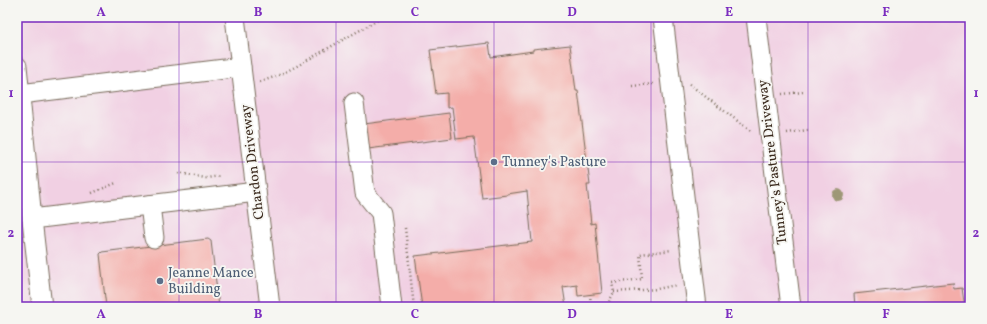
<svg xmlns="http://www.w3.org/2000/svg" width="987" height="324" viewBox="0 0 987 324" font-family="Vollkorn,serif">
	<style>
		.built { fill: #f1d0e3 }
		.building { fill: #f4ada9 }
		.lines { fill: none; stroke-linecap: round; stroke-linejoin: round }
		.minor-casing { stroke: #786b5a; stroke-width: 21 }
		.path { stroke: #786b5a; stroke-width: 2.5; stroke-dasharray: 1 3; stroke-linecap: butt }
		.minor { stroke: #fff; stroke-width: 19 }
		.tree { fill: #9e9877 }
		.grid { fill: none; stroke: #7b2cbf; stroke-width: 1; stroke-opacity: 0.55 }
		.service-dot { fill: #5c6f8a; stroke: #f6f6f2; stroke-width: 1.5 }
		.labels { text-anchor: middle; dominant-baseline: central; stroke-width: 3.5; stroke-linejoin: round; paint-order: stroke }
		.street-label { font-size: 14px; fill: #3b2a1e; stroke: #f6f6f2 }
		.service-label { font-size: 14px; fill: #4e5e75; stroke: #f6f6f2; text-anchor: start }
		.neatline { fill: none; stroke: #7b2cbf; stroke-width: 1.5 }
		.grid-label { font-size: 13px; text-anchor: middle; font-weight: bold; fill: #7b2cbf }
	</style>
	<rect width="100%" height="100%" fill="#f6f6f2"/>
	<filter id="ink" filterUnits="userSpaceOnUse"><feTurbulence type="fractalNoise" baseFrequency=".025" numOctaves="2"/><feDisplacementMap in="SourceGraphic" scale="8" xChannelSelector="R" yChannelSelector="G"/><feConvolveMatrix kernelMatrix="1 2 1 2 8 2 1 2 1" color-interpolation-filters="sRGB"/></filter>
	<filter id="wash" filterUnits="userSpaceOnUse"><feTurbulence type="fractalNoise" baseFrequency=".012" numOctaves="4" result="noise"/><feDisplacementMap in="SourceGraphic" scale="16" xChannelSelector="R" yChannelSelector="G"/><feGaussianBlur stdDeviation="0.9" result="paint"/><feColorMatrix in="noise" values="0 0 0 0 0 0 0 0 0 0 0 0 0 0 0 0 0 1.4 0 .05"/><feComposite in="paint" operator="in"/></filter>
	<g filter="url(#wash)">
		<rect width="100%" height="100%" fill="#eae5c8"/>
		<rect class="built" x="17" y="17" width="953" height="290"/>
		<g id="blocks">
			<g class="building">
				<polygon points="489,43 491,57 533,51 533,49 570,45 576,91 578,91 590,185 587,185 591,224 595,223 602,293 578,296 577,285 563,287 566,307 422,307 415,256 532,242 527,191 507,194 507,195 482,198 474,137 456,139 452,107 447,108 447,93 436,94 430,50"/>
				<polygon points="449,113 452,138 368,149 364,124"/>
				<polygon points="208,239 211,241 219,307 106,307 100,254 102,252"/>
				<polygon points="953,283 954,289 962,288 964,302 970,301 970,307 855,307 854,294"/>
			</g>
		</g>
	</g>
	<g filter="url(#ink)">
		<use href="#blocks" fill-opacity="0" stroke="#786b5a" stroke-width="1"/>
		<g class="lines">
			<defs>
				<g id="minor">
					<polyline points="235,17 270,307"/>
					<polyline points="663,17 697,307"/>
					<polyline points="756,17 791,307"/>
					<polyline points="17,66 32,219 42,307"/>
					<polyline points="20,94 241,67"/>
					<polyline points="354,103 365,193 381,213 392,307"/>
					<polyline points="150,205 154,238"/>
					<polyline points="32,219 256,192"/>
				</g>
			</defs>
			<use href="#minor" class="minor-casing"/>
			<g class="path">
				<polyline points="252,19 270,17"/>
				<polyline points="260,82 277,76 297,66 383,17"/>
				<polyline points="689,84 752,132"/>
				<polyline points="632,86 653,84"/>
				<polyline points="782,94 803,92"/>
				<polyline points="787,133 808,130"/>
				<polyline points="178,173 206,178 221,176"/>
				<polyline points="92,193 116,183"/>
				<polyline points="405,228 414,307"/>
				<polyline points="614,292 657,289 676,285"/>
				<polyline points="590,294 591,307"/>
				<polyline points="591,307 608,304 614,292 612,283 642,279 640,254 672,250"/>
			</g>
			<use href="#minor" class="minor"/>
		</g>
		<circle class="tree" cx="838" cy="195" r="6"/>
	</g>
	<path class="grid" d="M179,17V307M336,17V307M494,17V307M651,17V307M808,17V307M17,162H970"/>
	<g class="service-dot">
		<circle cx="494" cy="162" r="4"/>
		<circle cx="160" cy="281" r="4"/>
	</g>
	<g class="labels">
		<g class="street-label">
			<text transform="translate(253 162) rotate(-97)">Chardon Driveway</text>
			<text transform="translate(773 162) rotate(-97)">Tunney's Pasture Driveway</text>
		</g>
		<g class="service-label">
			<text x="502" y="162">Tunney's Pasture</text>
			<text x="168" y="273">Jeanne Mance<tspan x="168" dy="16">Building</tspan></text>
		</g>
	</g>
	<rect width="987" height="324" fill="none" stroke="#f6f6f2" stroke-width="44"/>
	<rect x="22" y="22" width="943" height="280" class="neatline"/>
	<g class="grid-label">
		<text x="101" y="16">A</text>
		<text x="258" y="16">B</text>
		<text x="415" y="16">C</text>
		<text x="572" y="16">D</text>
		<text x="729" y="16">E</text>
		<text x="886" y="16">F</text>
		<text x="11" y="97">1</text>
		<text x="976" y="97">1</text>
		<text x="11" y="237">2</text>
		<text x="976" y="237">2</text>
		<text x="101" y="318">A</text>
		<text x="258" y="318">B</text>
		<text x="415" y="318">C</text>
		<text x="572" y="318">D</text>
		<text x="729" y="318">E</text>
		<text x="886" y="318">F</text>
	</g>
</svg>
